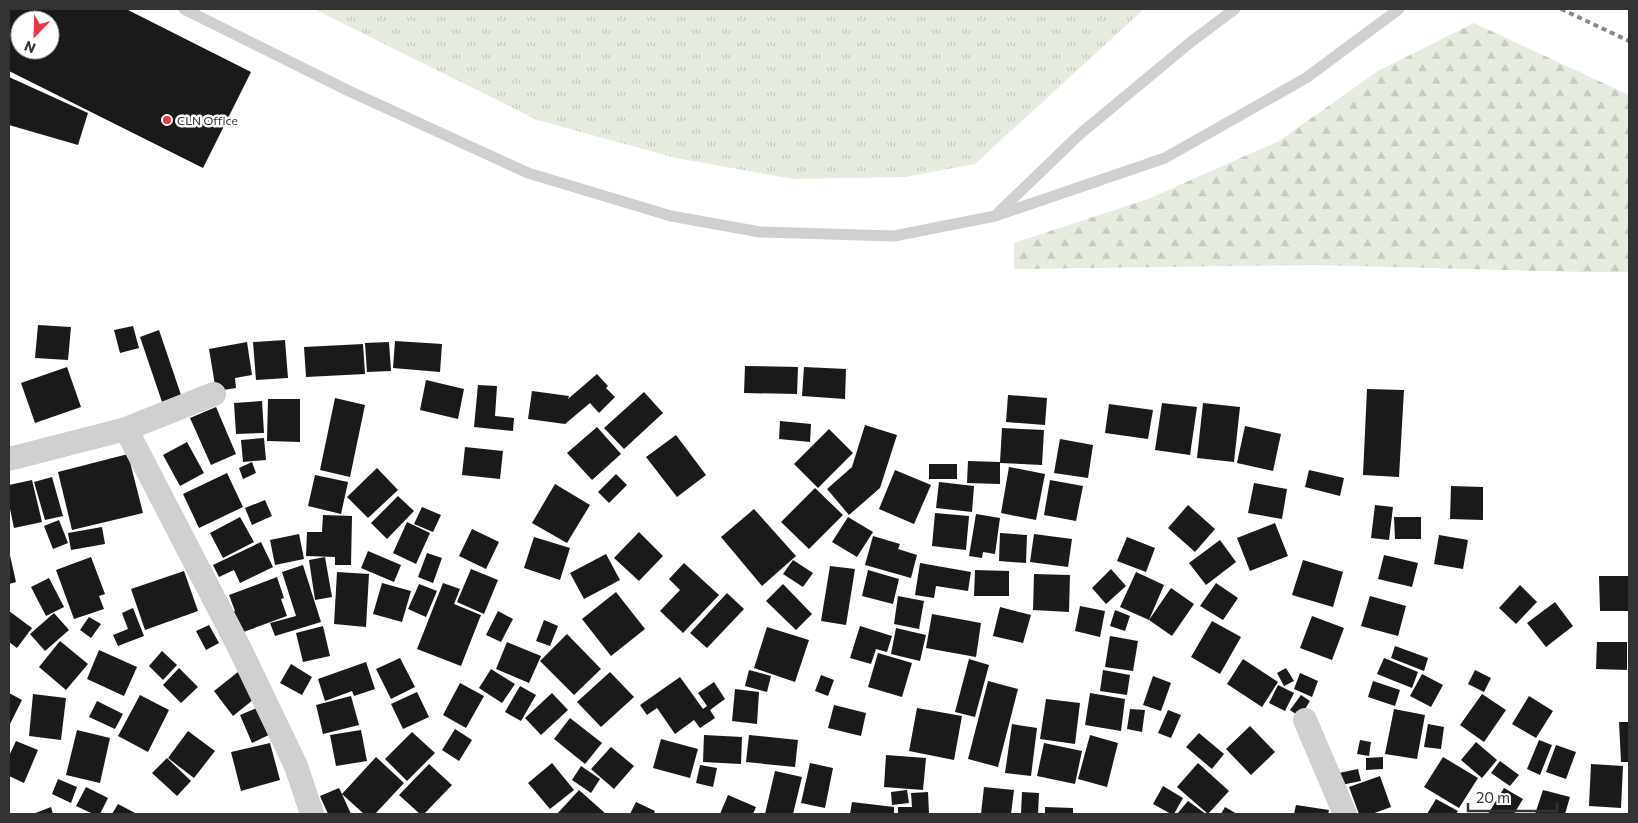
<svg xmlns="http://www.w3.org/2000/svg" width="1638" height="823" viewBox="0 0 1638 823" font-family="Commissioner,sans-serif">
	<style>
		.forest { fill: url(#forest-firs) }
		.park { fill: url(#park-tufts) }
		.building { fill: #1a1a1a; fill-rule: evenodd }
		.lines { fill: none; stroke-linecap: round; stroke-linejoin: round }
		.lane { stroke: #d0d0d0; stroke-width: 11 }
		.street { stroke: #d0d0d0; stroke-width: 24 }
		.rail { stroke: #888; stroke-width: 4; stroke-dasharray: 5 4; stroke-linecap: butt }
		.poi-dot { fill: #e63946; stroke: #fff; stroke-width: 2 }
		.labels { text-anchor: middle; dominant-baseline: central; stroke-width: 5; stroke-linejoin: round; paint-order: stroke }
		.poi-label { font-size: 12px; fill: #333; stroke: #fff; text-anchor: start }
	</style>
	<defs>
		<pattern id="forest-firs" width="22" height="20" patternUnits="userSpaceOnUse" patternTransform="scale(1.25)"><rect width="22" height="20" fill="#e6ecdf"/><path d="M5 1l3.5 6h-7zM16 11l3.5 6h-7z" fill="#c6cbc0"/></pattern>
		<pattern id="park-tufts" width="24" height="20" patternUnits="userSpaceOnUse" patternTransform="scale(1.25)"><rect width="24" height="20" fill="#e6ecdf"/><path d="M3 7l-1-3M5 7V3M7 7l1-3M15 17l-1-3M17 17v-4M19 17l1-3" fill="none" stroke="#c6cbc0"/></pattern>
	</defs>
	<rect width="100%" height="100%" fill="#fff"/>
	<polygon class="forest" points="1474,23 1629,95 1629,272 1583,272 1315,265 1014,269 1014,243 1148,199 1279,141 1378,71"/>
	<polygon class="park" points="314,9 1144,9 975,164 905,177 793,179 676,158 537,120"/>
	<g class="building">
		<path d="M9,9H126L251,72L203,168L9,71ZM20,20H50V50H20Z"/>
		<polygon points="9,77 88,113 78,145 9,125"/>
		<polygon points="38,325 71,327 68,360 35,358"/>
		<polygon points="133,326 139,348 120,353 114,330"/>
		<polygon points="159,330 181,395 162,402 140,337"/>
		<polygon points="285,340 288,378 256,380 253,342"/>
		<polygon points="395,341 442,344 440,372 393,368"/>
		<polygon points="247,342 252,375 235,378 236,388 216,391 209,349"/>
		<polygon points="389,342 391,371 367,372 365,343"/>
		<polygon points="363,344 365,374 306,377 304,347"/>
		<polygon points="745,366 798,367 797,394 744,393"/>
		<polygon points="67,367 81,407 35,423 21,383"/>
		<polygon points="804,367 846,369 845,399 802,396"/>
		<polygon points="597,374 608,386 606,388 615,397 599,413 590,403 565,424 528,419 532,391 569,396 568,399"/>
		<polygon points="426,380 464,389 458,419 420,410"/>
		<polygon points="478,385 497,386 495,416 514,418 513,431 474,427"/>
		<polygon points="1367,389 1404,390 1399,477 1363,475"/>
		<polygon points="644,392 663,413 624,449 604,428"/>
		<polygon points="1008,395 1047,398 1045,425 1006,422"/>
		<polygon points="335,398 365,405 350,477 320,470"/>
		<polygon points="268,399 300,399 300,442 267,441"/>
		<polygon points="262,401 264,433 236,434 234,403"/>
		<polygon points="1162,403 1197,407 1190,455 1155,450"/>
		<polygon points="1203,403 1240,407 1234,462 1197,458"/>
		<polygon points="1109,404 1153,410 1148,439 1105,433"/>
		<polygon points="216,407 236,454 211,465 190,418"/>
		<polygon points="780,421 811,424 810,442 779,439"/>
		<polygon points="865,425 897,435 880,488 849,515 827,489 852,467"/>
		<polygon points="1245,426 1281,434 1273,471 1237,463"/>
		<polygon points="597,427 621,454 592,480 567,453"/>
		<polygon points="1002,428 1044,430 1042,465 1000,463 1000,484 967,483 968,461 1000,462"/>
		<polygon points="829,429 853,453 818,488 794,464"/>
		<polygon points="676,435 706,475 677,497 646,457"/>
		<polygon points="264,438 266,460 243,462 241,440"/>
		<polygon points="1060,439 1093,445 1088,478 1054,473"/>
		<polygon points="187,442 204,473 180,486 163,455"/>
		<polygon points="465,447 503,451 500,479 462,475"/>
		<polygon points="128,454 143,513 72,530 58,472"/>
		<polygon points="252,462 256,473 243,479 239,468"/>
		<rect x="929" y="464" width="28" height="15"/>
		<polygon points="1009,467 1045,474 1036,520 1001,513"/>
		<polygon points="377,468 398,490 368,518 347,497"/>
		<polygon points="895,470 931,485 914,524 879,509"/>
		<polygon points="1309,470 1344,478 1340,496 1305,487"/>
		<polygon points="227,473 243,507 199,528 183,494"/>
		<polygon points="616,474 627,485 609,503 598,492"/>
		<polygon points="315,475 348,482 341,514 308,506"/>
		<polygon points="52,477 63,516 45,520 34,482"/>
		<polygon points="32,480 42,522 14,528 9,504 9,485"/>
		<polygon points="1050,480 1083,486 1076,521 1044,515"/>
		<polygon points="939,482 974,486 972,512 936,508"/>
		<polygon points="1254,483 1287,489 1282,519 1248,513"/>
		<polygon points="555,484 590,505 567,543 532,523"/>
		<polygon points="1451,486 1483,487 1483,520 1450,519"/>
		<polygon points="815,488 843,515 809,549 781,522"/>
		<polygon points="398,496 414,511 387,539 371,523"/>
		<polygon points="265,500 272,516 252,525 245,508"/>
		<polygon points="1188,505 1215,529 1195,552 1168,528"/>
		<polygon points="1375,505 1393,507 1389,540 1371,538"/>
		<polygon points="422,507 441,515 433,532 414,524"/>
		<polygon points="754,509 796,556 762,586 721,537"/>
		<polygon points="935,513 969,516 966,550 932,546"/>
		<polygon points="976,514 1000,518 995,554 983,552 982,558 969,556"/>
		<polygon points="323,515 352,516 351,565 335,565 335,557 306,556 307,532 322,532"/>
		<polygon points="240,517 254,542 223,558 210,533"/>
		<polygon points="848,517 873,532 857,557 832,542"/>
		<polygon points="1394,517 1421,517 1421,539 1395,539"/>
		<polygon points="59,520 68,543 53,549 44,526"/>
		<polygon points="407,522 430,533 416,564 393,553"/>
		<polygon points="1275,523 1288,556 1250,571 1237,538"/>
		<polygon points="102,527 105,544 71,550 68,533"/>
		<polygon points="472,529 499,542 486,569 459,556"/>
		<polygon points="639,532 663,556 639,581 614,558"/>
		<polygon points="1000,533 1027,535 1026,563 999,561"/>
		<polygon points="299,534 304,559 275,565 270,540"/>
		<polygon points="1034,534 1072,539 1068,567 1030,562"/>
		<polygon points="1439,535 1468,540 1463,569 1434,564"/>
		<polygon points="873,536 900,544 898,549 917,555 911,578 865,565"/>
		<polygon points="534,537 570,548 560,580 524,568"/>
		<polygon points="1127,537 1155,548 1146,572 1117,561"/>
		<polygon points="1220,540 1236,562 1206,585 1189,563"/>
		<polygon points="261,542 273,567 240,583 234,570 219,577 213,565"/>
		<polygon points="9,551 16,582 9,584"/>
		<polygon points="368,551 401,565 394,582 361,568"/>
		<polygon points="427,553 442,558 433,583 418,577"/>
		<polygon points="606,554 620,580 584,599 570,573"/>
		<polygon points="1384,555 1418,563 1412,587 1378,579"/>
		<polygon points="91,557 105,594 99,596 104,609 74,619 56,570"/>
		<polygon points="325,557 332,597 315,600 309,560"/>
		<polygon points="793,560 813,573 803,587 783,574"/>
		<polygon points="1303,560 1343,572 1333,607 1292,595"/>
		<polygon points="684,563 719,595 683,633 660,611 680,590 669,579"/>
		<polygon points="920,563 971,572 968,591 936,586 934,598 915,595"/>
		<polygon points="303,565 321,622 275,636 270,623 296,616 282,572"/>
		<polygon points="830,566 855,569 846,625 821,621"/>
		<polygon points="471,569 498,580 484,614 457,602"/>
		<polygon points="1111,569 1126,586 1106,604 1092,588"/>
		<polygon points="868,570 899,579 893,604 862,596"/>
		<polygon points="975,570 1009,571 1009,596 974,596"/>
		<polygon points="184,571 198,611 145,630 131,589"/>
		<polygon points="337,572 369,574 366,627 334,624"/>
		<polygon points="1136,572 1164,585 1149,620 1120,607"/>
		<polygon points="1034,574 1070,575 1069,612 1033,610"/>
		<polygon points="1599,576 1629,576 1629,611 1600,611"/>
		<polygon points="277,577 284,598 281,599 287,616 238,634 230,613 235,611 229,595"/>
		<polygon points="49,578 64,607 46,616 31,587"/>
		<polygon points="382,583 411,591 402,622 373,614"/>
		<polygon points="443,583 460,589 454,604 481,615 461,666 417,649"/>
		<polygon points="1216,583 1238,598 1223,620 1200,606"/>
		<polygon points="419,584 437,591 426,617 408,609"/>
		<polygon points="783,584 812,614 796,630 766,601"/>
		<polygon points="1520,585 1537,602 1516,624 1499,608"/>
		<polygon points="1171,588 1194,604 1172,636 1149,620"/>
		<polygon points="616,592 645,629 611,656 582,619"/>
		<polygon points="727,593 744,609 707,648 690,633"/>
		<polygon points="898,596 924,601 919,629 894,624"/>
		<polygon points="1370,596 1406,606 1398,636 1361,626"/>
		<polygon points="1555,602 1573,626 1546,647 1527,623"/>
		<polygon points="1080,606 1105,611 1100,637 1075,631"/>
		<polygon points="1000,607 1031,615 1023,643 993,636"/>
		<polygon points="133,608 144,636 118,646 113,635 128,629 122,613"/>
		<polygon points="1115,610 1130,616 1125,631 1110,626"/>
		<polygon points="9,611 32,628 17,648 9,642"/>
		<polygon points="498,611 513,619 501,642 486,635"/>
		<polygon points="54,613 69,630 45,651 30,634"/>
		<polygon points="932,614 981,623 976,657 926,648"/>
		<polygon points="1312,616 1344,628 1332,660 1300,648"/>
		<polygon points="89,617 101,624 91,638 80,630"/>
		<polygon points="544,620 558,626 550,646 536,641"/>
		<polygon points="1212,621 1241,637 1220,674 1191,657"/>
		<polygon points="209,625 219,643 206,650 196,631"/>
		<polygon points="323,626 330,656 303,662 296,633"/>
		<polygon points="860,626 892,636 887,652 876,649 871,664 850,658"/>
		<polygon points="767,627 809,640 795,682 754,668"/>
		<polygon points="896,628 926,635 920,661 891,654"/>
		<polygon points="567,634 601,669 574,695 540,661"/>
		<polygon points="1110,636 1138,641 1133,671 1105,667"/>
		<polygon points="60,641 88,664 66,690 39,667"/>
		<polygon points="507,642 541,656 529,683 496,669"/>
		<polygon points="1597,642 1627,642 1627,670 1596,669"/>
		<polygon points="1395,646 1428,658 1424,671 1391,658"/>
		<polygon points="99,650 137,667 124,696 87,679"/>
		<polygon points="162,651 177,665 163,680 149,666"/>
		<polygon points="878,653 912,663 902,697 868,687"/>
		<polygon points="400,658 415,687 391,699 376,669"/>
		<polygon points="1384,658 1418,672 1412,688 1377,674"/>
		<polygon points="969,659 989,665 975,717 955,712"/>
		<polygon points="1243,659 1278,682 1262,707 1227,684"/>
		<polygon points="366,662 375,689 354,696 352,691 325,701 318,679"/>
		<polygon points="291,664 312,677 302,695 280,683"/>
		<polygon points="179,668 198,687 181,703 163,685"/>
		<polygon points="1286,668 1294,681 1284,686 1277,673"/>
		<polygon points="491,669 515,684 502,703 479,688"/>
		<polygon points="749,670 771,676 767,692 745,686"/>
		<polygon points="1103,670 1130,675 1127,695 1100,691"/>
		<polygon points="1475,670 1491,678 1484,692 1468,684"/>
		<polygon points="238,672 258,696 233,716 214,691"/>
		<polygon points="610,672 634,697 601,727 577,702"/>
		<polygon points="1300,673 1318,681 1312,697 1294,689"/>
		<polygon points="1422,674 1443,685 1431,707 1410,696"/>
		<polygon points="821,675 834,680 828,696 815,691"/>
		<polygon points="1153,676 1171,683 1161,711 1143,705"/>
		<polygon points="680,677 703,709 707,706 698,693 714,682 725,699 710,710 715,718 700,728 694,720 675,734 657,708 647,715 640,705"/>
		<polygon points="988,681 1018,689 998,767 968,759"/>
		<polygon points="1373,681 1400,690 1395,706 1368,697"/>
		<polygon points="460,683 484,696 466,728 443,715"/>
		<polygon points="1278,685 1294,693 1285,711 1269,703"/>
		<polygon points="520,686 536,695 521,721 505,712"/>
		<polygon points="735,689 759,692 757,724 732,721"/>
		<polygon points="417,692 429,717 403,729 391,704"/>
		<polygon points="9,693 22,700 9,726"/>
		<polygon points="552,693 568,710 541,735 525,718"/>
		<polygon points="1090,693 1125,699 1121,731 1085,725"/>
		<polygon points="33,694 66,698 61,740 29,736"/>
		<polygon points="1482,694 1506,710 1484,742 1460,725"/>
		<polygon points="140,695 169,710 148,752 118,736"/>
		<polygon points="1301,695 1310,701 1300,717 1290,710"/>
		<polygon points="351,696 359,725 323,734 316,705"/>
		<polygon points="1529,696 1553,711 1536,738 1512,724"/>
		<polygon points="1046,699 1080,703 1075,744 1040,739"/>
		<polygon points="97,701 123,714 115,729 89,717"/>
		<polygon points="834,705 866,713 861,736 828,728"/>
		<polygon points="261,706 273,733 252,743 240,715"/>
		<polygon points="917,708 962,716 954,760 909,751"/>
		<polygon points="1130,709 1145,710 1142,732 1127,729"/>
		<polygon points="1394,709 1425,715 1417,759 1385,754"/>
		<polygon points="1168,710 1181,715 1171,738 1158,733"/>
		<polygon points="570,718 602,743 585,764 554,739"/>
		<polygon points="1619,722 1629,722 1629,762 1621,762"/>
		<polygon points="1012,724 1037,728 1031,776 1005,773"/>
		<polygon points="1428,724 1444,727 1441,749 1424,747"/>
		<polygon points="1250,726 1275,752 1251,775 1226,749"/>
		<polygon points="455,729 472,740 459,761 442,750"/>
		<polygon points="77,730 110,738 100,783 66,775"/>
		<polygon points="361,730 367,761 336,766 330,735"/>
		<polygon points="188,731 215,751 194,778 168,758"/>
		<polygon points="412,732 435,753 407,781 385,759"/>
		<polygon points="1199,733 1224,754 1212,769 1186,747"/>
		<polygon points="704,735 742,737 741,764 703,762"/>
		<polygon points="749,735 798,740 795,767 746,762"/>
		<polygon points="1090,735 1118,743 1107,787 1078,779"/>
		<polygon points="661,739 698,749 690,778 653,768"/>
		<polygon points="1360,740 1371,742 1369,756 1357,754"/>
		<polygon points="1539,740 1552,745 1540,775 1527,769"/>
		<polygon points="16,741 38,750 24,783 9,776 9,756"/>
		<polygon points="1476,742 1497,760 1482,778 1461,760"/>
		<polygon points="270,743 280,780 241,791 231,752"/>
		<polygon points="1044,743 1082,751 1075,784 1037,776"/>
		<polygon points="1556,745 1576,752 1566,779 1546,772"/>
		<polygon points="611,747 634,766 614,789 591,769"/>
		<polygon points="886,755 926,758 923,790 884,787"/>
		<polygon points="376,757 404,783 375,814 364,814 342,794 351,814 328,814 320,796 339,788 342,794"/>
		<polygon points="1383,757 1383,769 1366,770 1366,758"/>
		<polygon points="1443,757 1478,778 1459,808 1424,787"/>
		<polygon points="167,758 191,781 177,796 152,773"/>
		<polygon points="1500,761 1519,775 1510,786 1491,773"/>
		<polygon points="552,763 574,790 550,809 528,783"/>
		<polygon points="810,763 833,768 825,808 801,803"/>
		<polygon points="1198,763 1229,791 1208,814 1177,787"/>
		<polygon points="429,764 452,785 424,814 420,814 399,795"/>
		<polygon points="1591,764 1623,766 1621,808 1589,806"/>
		<polygon points="700,765 717,768 713,787 696,783"/>
		<polygon points="581,766 600,779 591,793 572,780"/>
		<polygon points="1358,769 1361,781 1341,785 1339,773"/>
		<polygon points="775,771 802,777 793,814 765,814"/>
		<polygon points="1380,776 1391,807 1372,814 1359,814 1349,787"/>
		<polygon points="58,779 77,787 71,803 52,794"/>
		<polygon points="1163,786 1183,798 1174,814 1171,814 1153,804"/>
		<polygon points="86,787 108,798 100,814 93,814 76,806"/>
		<polygon points="984,787 1014,790 1011,814 981,814"/>
		<polygon points="1504,788 1523,799 1514,814 1488,814"/>
		<polygon points="579,790 606,814 557,814"/>
		<polygon points="907,790 909,803 892,805 891,792"/>
		<polygon points="1543,790 1570,797 1565,814 1535,814"/>
		<polygon points="928,792 929,814 898,814 898,807 912,807 911,793"/>
		<polygon points="1022,792 1039,793 1038,814 1021,814"/>
		<polygon points="728,795 756,807 753,814 720,814"/>
		<polygon points="1436,799 1458,811 1456,814 1427,814"/>
		<polygon points="1188,801 1206,814 1177,814"/>
		<polygon points="636,802 655,811 654,814 630,814"/>
		<polygon points="852,802 894,807 894,814 850,814"/>
		<polygon points="118,804 137,814 112,814"/>
		<polygon points="1296,805 1329,810 1328,814 1294,814"/>
		<polygon points="51,807 53,814 33,814"/>
		<polygon points="1045,807 1073,808 1073,814 1045,814"/>
		<polygon points="1225,807 1237,814 1221,814"/>
	</g>
	<g class="lines">
		<g class="lane">
			<polyline points="184,9 349,91 528,173 671,216 760,232 894,236 995,216 1165,158 1306,78 1399,9"/>
			<polyline points="998,213 1080,134 1192,41 1235,9"/>
		</g>
		<g class="street">
			<polyline points="126,429 240,649 296,766 312,814"/>
			<polyline points="9,459 126,429 214,394"/>
			<polyline points="1305,720 1345,814"/>
		</g>
		<polyline class="rail" points="1561,9 1629,41"/>
	</g>
	<circle class="poi-dot" cx="167" cy="120" r="5"/>
	<g class="labels">
		<g class="poi-label">
			<text x="177" y="120">CLN Office</text>
		</g>
	</g>
	<rect width="1638" height="823" fill="none" stroke="#333333" stroke-width="20"/>
	<g transform="translate(35 35) rotate(203)"><circle r="24" fill="#ffffff" stroke="#adadad"/>
	<path d="M0-4L9 19L0 12L-9 19Z" fill="#e63946"/>
	<text y="-8" font-size="14" font-weight="bold" text-anchor="middle" fill="#333333">N</text>
	</g>
	<path d="M1468 803v8h89v-8" fill="none" stroke="#333333" stroke-width="2.5"/>
	<text x="1476" y="803" font-size="15" fill="#333333" stroke="#ffffff" stroke-width="4" paint-order="stroke">20 m</text>
</svg>
